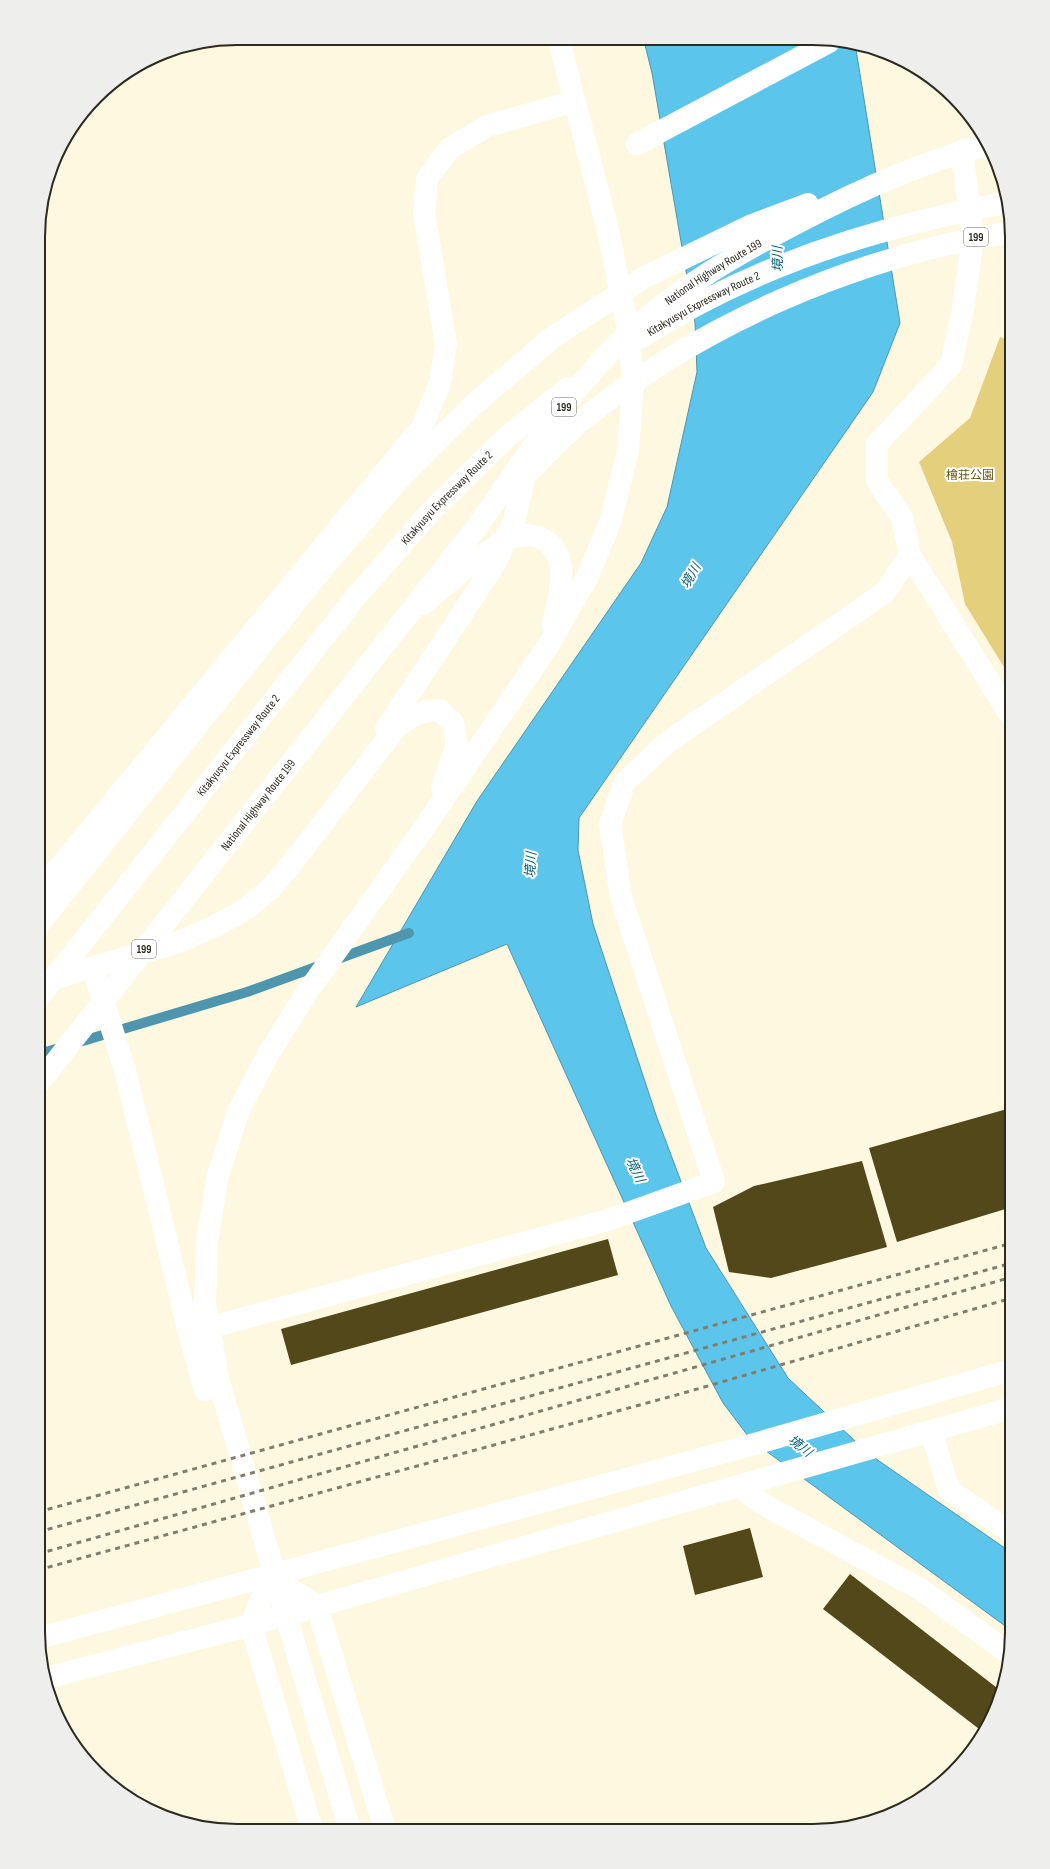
<svg xmlns="http://www.w3.org/2000/svg" width="1050" height="1869" viewBox="0 0 1050 1869" font-family="'Sofia Sans Condensed','Noto Sans JP',sans-serif">
	<style>
		.green { fill: #e4cf7c }
		.water { fill: #5bc5eb; stroke: #4d96ae }
		.lines { fill: none; stroke-linecap: round; stroke-linejoin: round }
		.stream { stroke: #4d96ae; stroke-width: 10 }
		.building { fill: #534819 }
		.street { stroke: #fff; stroke-width: 22 }
		.secondary { stroke: #fff; stroke-width: 22 }
		.highway { stroke: #fff; stroke-width: 22 }
		.rail { stroke: #827e6e; stroke-width: 3; stroke-dasharray: 5 5; stroke-linecap: butt }
		.labels { text-anchor: middle; dominant-baseline: central; stroke-width: 4; stroke-linejoin: round; paint-order: stroke }
		.shield { fill: #fff; stroke: #6c6a62; stroke-width: 1 }
		.shield-label { font-size: 11px; font-weight: bold; fill: #2d2a1f }
		.street-label { font-size: 12px; fill: #2d2a1f; stroke: #fff }
		.park-label { font-size: 12px; fill: #645411; stroke: #fff }
		.water-label { font-size: 13px; font-style: italic; fill: #05607a; stroke: #fff }
		.rim { fill: none; stroke: #2d2a1f; stroke-width: 2 }
	</style>
	<rect width="100%" height="100%" fill="#fef8e1"/>
	<polygon class="green" points="1000,337 1012,341 1012,680 965,604 952,542 919,462 970,418"/>
	<polygon class="water" points="644,41 855,43 900,323 873,392 579,818 578,850 593,924 656,1115 706,1248 788,1378 869,1454 1012,1553 1012,1631 751,1440 723,1403 671,1306 507,944 356,1007 477,801 641,563 667,507 697,372 695,323 652,73"/>
	<g class="lines">
		<polyline class="stream" points="39,1054 247,992 409,933"/>
	</g>
	<g class="building">
		<polygon points="1007,1109 1012,1124 1012,1207 897,1242 869,1148"/>
		<polygon points="862,1161 887,1247 771,1278 729,1272 713,1207 754,1186"/>
		<polygon points="608,1239 618,1275 291,1365 281,1329"/>
		<polygon points="750,1528 763,1577 695,1595 683,1546"/>
		<polygon points="850,1574 1001,1691 997,1708 983,1732 823,1609"/>
	</g>
	<g class="lines">
		<g class="street">
			<polyline points="637,144 829,42"/>
			<polyline points="962,151 973,238 963,309 951,365 877,444 877,481 902,518 910,555 1012,718"/>
			<polyline points="423,604 470,564 505,540 514,521 525,475"/>
			<polyline points="93,968 126,1074 189,1333 205,1390"/>
			<polyline points="189,1333 608,1220 714,1182 621,897 610,824 625,782 669,741 884,593 910,555"/>
			<polyline points="931,1431 949,1490 1012,1533"/>
			<polyline points="739,1486 761,1503 920,1589 1010,1654"/>
			<polyline points="312,1830 251,1625 270,1576 317,1606 385,1830"/>
		</g>
		<g class="secondary">
			<path d="M386,729L496,562L505,540C519,535 533,532 546,541C572,559 558,600 553,625"/>
			<polyline points="39,892 422,427 440,383 446,344 424,213 427,179 449,149 487,126 575,101"/>
			<path d="M42,982L179,942L215,926L246,909L270,889L293,862L395,729C411,715 419,711 440,710L453,723L457,744L442,787"/>
			<polyline points="39,1638 737,1449 1012,1370"/>
			<polyline points="46,1678 251,1625 1012,1408"/>
			<polyline points="350,1830 297,1653 218,1378 205,1304 207,1243 217,1179 238,1112 270,1051 308,991 433,815 549,644 587,578 611,520 628,450 633,383 629,334 608,231 559,40"/>
		</g>
		<g class="highway">
			<path id="s1" d="M642,337C729,281 826,244 926,220C953,214 979,207 1006,203"/>
			<path d="M527,474C545,456 562,437 581,421C702,323 858,256 1011,232"/>
			<polyline points="39,924 322,569 400,478 473,405 553,337 645,277 752,225 808,204"/>
			<path id="s2" d="M39,997L359,593L434,508L507,437L568,388"/>
			<path id="s3" d="M39,1083L477,527C524,460 569,389 629,333C679,287 739,253 799,222C859,190 922,162 987,145"/>
		</g>
		<g class="rail">
			<polyline points="38,1512 1012,1243"/>
			<polyline points="38,1532 1012,1263"/>
			<polyline points="38,1554 1012,1277"/>
			<polyline points="38,1570 687,1392 1012,1298"/>
		</g>
	</g>
	<g class="labels">
		<g class="shield">
			<rect x="964" y="228" width="24" height="18" rx="3"/>
			<rect x="552" y="398" width="24" height="18" rx="3"/>
			<rect x="132" y="940" width="24" height="18" rx="3"/>
		</g>
		<g class="shield-label">
			<text x="976" y="237">199</text>
			<text x="564" y="407">199</text>
			<text x="144" y="949">199</text>
		</g>
		<g class="street-label">
			<text stroke="none"><textPath href="#s3" startOffset="1059">National Highway Route 199</textPath></text>
			<text stroke="none"><textPath href="#s1" startOffset="70">Kitakyusyu Expressway Route 2</textPath></text>
			<text stroke="none"><textPath href="#s2" startOffset="645">Kitakyusyu Expressway Route 2</textPath></text>
			<text stroke="none"><textPath href="#s2" startOffset="321">Kitakyusyu Expressway Route 2</textPath></text>
			<text stroke="none"><textPath href="#s3" startOffset="354">National Highway Route 199</textPath></text>
		</g>
		<g class="park-label">
			<text x="970" y="475">檜荘公園</text>
		</g>
		<g class="water-label">
			<text transform="translate(778 259) rotate(-91)">境川</text>
			<text transform="translate(691 576) rotate(-60)">境川</text>
			<text transform="translate(531 865) rotate(-87)">境川</text>
			<text transform="translate(635 1170) rotate(64)">境川</text>
			<text transform="translate(800 1446) rotate(38)">境川</text>
		</g>
	</g>
	<path d="M0 0H1050V1869H0ZM237 45H813A192 192 0 0 1 1005 237V1632A192 192 0 0 1 813 1824H237A192 192 0 0 1 45 1632V237A192 192 0 0 1 237 45Z" fill="#eeeeed" fill-rule="evenodd"/>
	<path class="rim" d="M237 45H813A192 192 0 0 1 1005 237V1632A192 192 0 0 1 813 1824H237A192 192 0 0 1 45 1632V237A192 192 0 0 1 237 45Z"/>
</svg>
